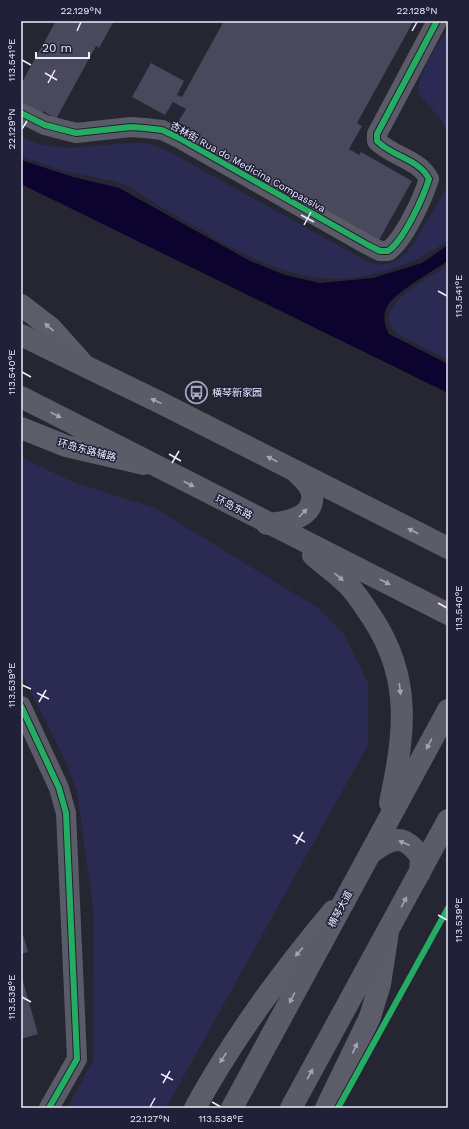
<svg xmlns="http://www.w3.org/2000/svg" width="469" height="1129" viewBox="0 0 469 1129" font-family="'Work Sans','Noto Sans SC',sans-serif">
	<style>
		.green { fill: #2a2a52 }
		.water { fill: #0c032e }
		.building { fill: #49485c }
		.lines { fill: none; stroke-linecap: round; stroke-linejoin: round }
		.street { stroke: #5a5b66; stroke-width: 20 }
		.secondary { stroke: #5d5d6a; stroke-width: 22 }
		.primary { stroke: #5c5c69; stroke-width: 22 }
		.cycleway-casing { stroke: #202138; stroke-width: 8 }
		.cycleway { stroke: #26ab63; stroke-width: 6 }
		.oneway { fill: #a4a5b4 }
		.oneway2 { fill: #a4a4b3 }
		.ticks { fill: none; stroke: #ebedfd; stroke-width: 1.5 }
		.labels { text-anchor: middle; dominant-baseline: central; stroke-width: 3; stroke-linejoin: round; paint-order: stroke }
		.street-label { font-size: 10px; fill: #ebedfd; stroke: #202138 }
		.poi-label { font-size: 10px; fill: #ebedfd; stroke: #202138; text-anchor: start }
		.neatline { fill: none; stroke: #ebedfd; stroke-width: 1.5 }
		.ticks-label { font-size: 10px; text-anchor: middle; fill: #ebedfd }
	</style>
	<rect width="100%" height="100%" fill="#262632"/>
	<g class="green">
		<path d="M448,28V133L439,117L419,95C413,79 440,42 448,28Z"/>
		<path d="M21,137C59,157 103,142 143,143C150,143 158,147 164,149L365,260L378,265L389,263L405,255L419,235L448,185V240C426,257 404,266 378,273C294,296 228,244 159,206C147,198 134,189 120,183C105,178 88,177 73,173C55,169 38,162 21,156Z"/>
		<path d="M448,265V360L398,334C366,308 429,278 448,265Z"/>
		<polygon points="21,457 73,482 155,508 318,608 344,634 368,683 368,745 166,1108 67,1108 93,1061 94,915 77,792 66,762 21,673"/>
	</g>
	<path class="water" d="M21,160L73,177L119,188L250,261L285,275L320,283L373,278L422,263L448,245V261C434,270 396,292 388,305C382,314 384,325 389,334L448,364V393L21,184Z"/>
	<g class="building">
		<polygon points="56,21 114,21 99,48 96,46 56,119 43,111 40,117 21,106 21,84"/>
		<polygon points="224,21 413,22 357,123 362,126 349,149 359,155 361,152 412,181 379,240 186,133 189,128 178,122 186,109 173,102 165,115 132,97 151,63 184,81 177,95 182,97"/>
		<polygon points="21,928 28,952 21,954"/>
		<polygon points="21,974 38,1034 21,1039"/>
	</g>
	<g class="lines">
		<g class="street">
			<path d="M21,113L45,125L76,133L131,127L145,128L162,130L179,138L368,245L380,251H388C404,240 423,198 429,179C419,159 393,157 377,141V134L437,21"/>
			<polyline points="21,706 59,788 66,813 77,1059 49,1108"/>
		</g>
		<g class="secondary">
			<polyline points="21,305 51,328 85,366"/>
			<polyline points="21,428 66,446 144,464"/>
			<path d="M195,1108C234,1037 281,973 333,911"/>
			<polyline points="326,1108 370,1017 380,984 388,932"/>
		</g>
		<g class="primary">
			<polyline points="21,335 159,402 448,548"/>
			<polyline points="21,397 448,614"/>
			<path d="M267,524C284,523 316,518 312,494C311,485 303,479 297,473"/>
			<path d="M313,555C324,565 337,574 348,585C357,594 365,607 373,619C413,681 404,735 390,803"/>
			<path d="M371,853C392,837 404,833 421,857L420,872"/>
			<polyline points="232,1108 448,710"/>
			<polyline points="291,1108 448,820"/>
		</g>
		<defs>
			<g id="cycleway">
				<path d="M21,113L45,125L76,133L131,127L145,128L162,130L179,138L368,245L380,251H388C404,240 423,198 429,179C419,159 393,157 377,141V134L437,21"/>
				<polyline points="21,706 59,788 66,813 77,1059 49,1108"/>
				<polyline points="338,1108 448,908"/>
			</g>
		</defs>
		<use href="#cycleway" class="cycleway-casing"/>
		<use href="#cycleway" class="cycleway"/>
	</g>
	<defs><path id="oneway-solid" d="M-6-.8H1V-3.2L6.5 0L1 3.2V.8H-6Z"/></defs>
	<g class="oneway">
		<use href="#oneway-solid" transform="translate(49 327) rotate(-139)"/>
		<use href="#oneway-solid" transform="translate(299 952) rotate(130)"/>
		<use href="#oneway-solid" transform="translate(355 1048) rotate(-65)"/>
		<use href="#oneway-solid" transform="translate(223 1058) rotate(123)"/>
	</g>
	<g class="oneway2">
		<use href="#oneway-solid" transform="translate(156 401) rotate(-154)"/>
		<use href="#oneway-solid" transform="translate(56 415) rotate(27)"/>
		<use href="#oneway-solid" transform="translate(272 459) rotate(-153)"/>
		<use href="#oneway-solid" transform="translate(189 484) rotate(27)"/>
		<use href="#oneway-solid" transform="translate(303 513) rotate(-45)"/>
		<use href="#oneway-solid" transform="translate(413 531) rotate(-153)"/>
		<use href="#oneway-solid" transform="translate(339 577) rotate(41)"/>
		<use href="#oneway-solid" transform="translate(385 582) rotate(27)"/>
		<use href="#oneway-solid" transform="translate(400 689) rotate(83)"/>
		<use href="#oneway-solid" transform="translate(429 744) rotate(118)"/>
		<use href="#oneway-solid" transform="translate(404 843) rotate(-157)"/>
		<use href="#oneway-solid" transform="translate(404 902) rotate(-62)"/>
		<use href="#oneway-solid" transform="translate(292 998) rotate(118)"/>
		<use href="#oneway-solid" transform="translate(310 1074) rotate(-61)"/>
	</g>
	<path class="ticks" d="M77,31L81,22M412,31L417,22M22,60L31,65M45,73L57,80M48,83L55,70M22,129L27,121M301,215L314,222M304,225L311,212M438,291L447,296M22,372L31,377M169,454L181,461M172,463L179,451M438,603L447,608M22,685L31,689M37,693L49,699M39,702L46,690M293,835L305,842M296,844L303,832M438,915L447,920M22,997L31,1002M161,1074L173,1080M163,1083L170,1071M212,1102L221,1107M150,1107L155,1098"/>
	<defs>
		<symbol id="bus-ring" viewBox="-11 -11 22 22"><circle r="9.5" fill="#202138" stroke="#a6a7b6" stroke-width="1.5"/><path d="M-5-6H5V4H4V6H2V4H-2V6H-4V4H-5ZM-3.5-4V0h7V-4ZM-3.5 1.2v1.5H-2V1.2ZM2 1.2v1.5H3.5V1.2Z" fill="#a6a7b6"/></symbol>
	</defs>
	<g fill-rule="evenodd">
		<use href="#bus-ring" x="184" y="380" width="25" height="25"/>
	</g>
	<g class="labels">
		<g class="street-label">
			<text transform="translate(248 167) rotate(29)">杏林街 Rua do Medicina Compassiva</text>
			<text transform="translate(87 450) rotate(15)">环岛东路辅路</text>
			<text transform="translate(234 507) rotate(27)">环岛东路</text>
			<text transform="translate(340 909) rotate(-62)">横琴大道</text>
		</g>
		<g class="poi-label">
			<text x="212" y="392">横琴新家园</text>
		</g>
	</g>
	<rect width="469" height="1129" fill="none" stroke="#202138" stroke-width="44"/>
	<path d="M36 52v6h53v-6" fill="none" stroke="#ebedfd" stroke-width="2"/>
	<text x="42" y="52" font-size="12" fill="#ebedfd" stroke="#202138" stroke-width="3" paint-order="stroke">20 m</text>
	<rect x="22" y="22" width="425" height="1085" class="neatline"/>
	<g class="ticks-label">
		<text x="81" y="14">22.129°N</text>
		<text x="417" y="14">22.128°N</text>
		<text transform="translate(11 60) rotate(-90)" y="4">113.541°E</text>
		<text transform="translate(11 129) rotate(-90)" y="4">22.129°N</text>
		<text transform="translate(458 296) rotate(-90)" y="4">113.541°E</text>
		<text transform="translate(11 372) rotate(-90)" y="4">113.540°E</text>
		<text transform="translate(458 608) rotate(-90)" y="4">113.540°E</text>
		<text transform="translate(11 685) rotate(-90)" y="4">113.539°E</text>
		<text transform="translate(458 920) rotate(-90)" y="4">113.539°E</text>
		<text transform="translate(11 997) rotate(-90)" y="4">113.538°E</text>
		<text x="150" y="1122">22.127°N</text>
		<text x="221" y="1122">113.538°E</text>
	</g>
</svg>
